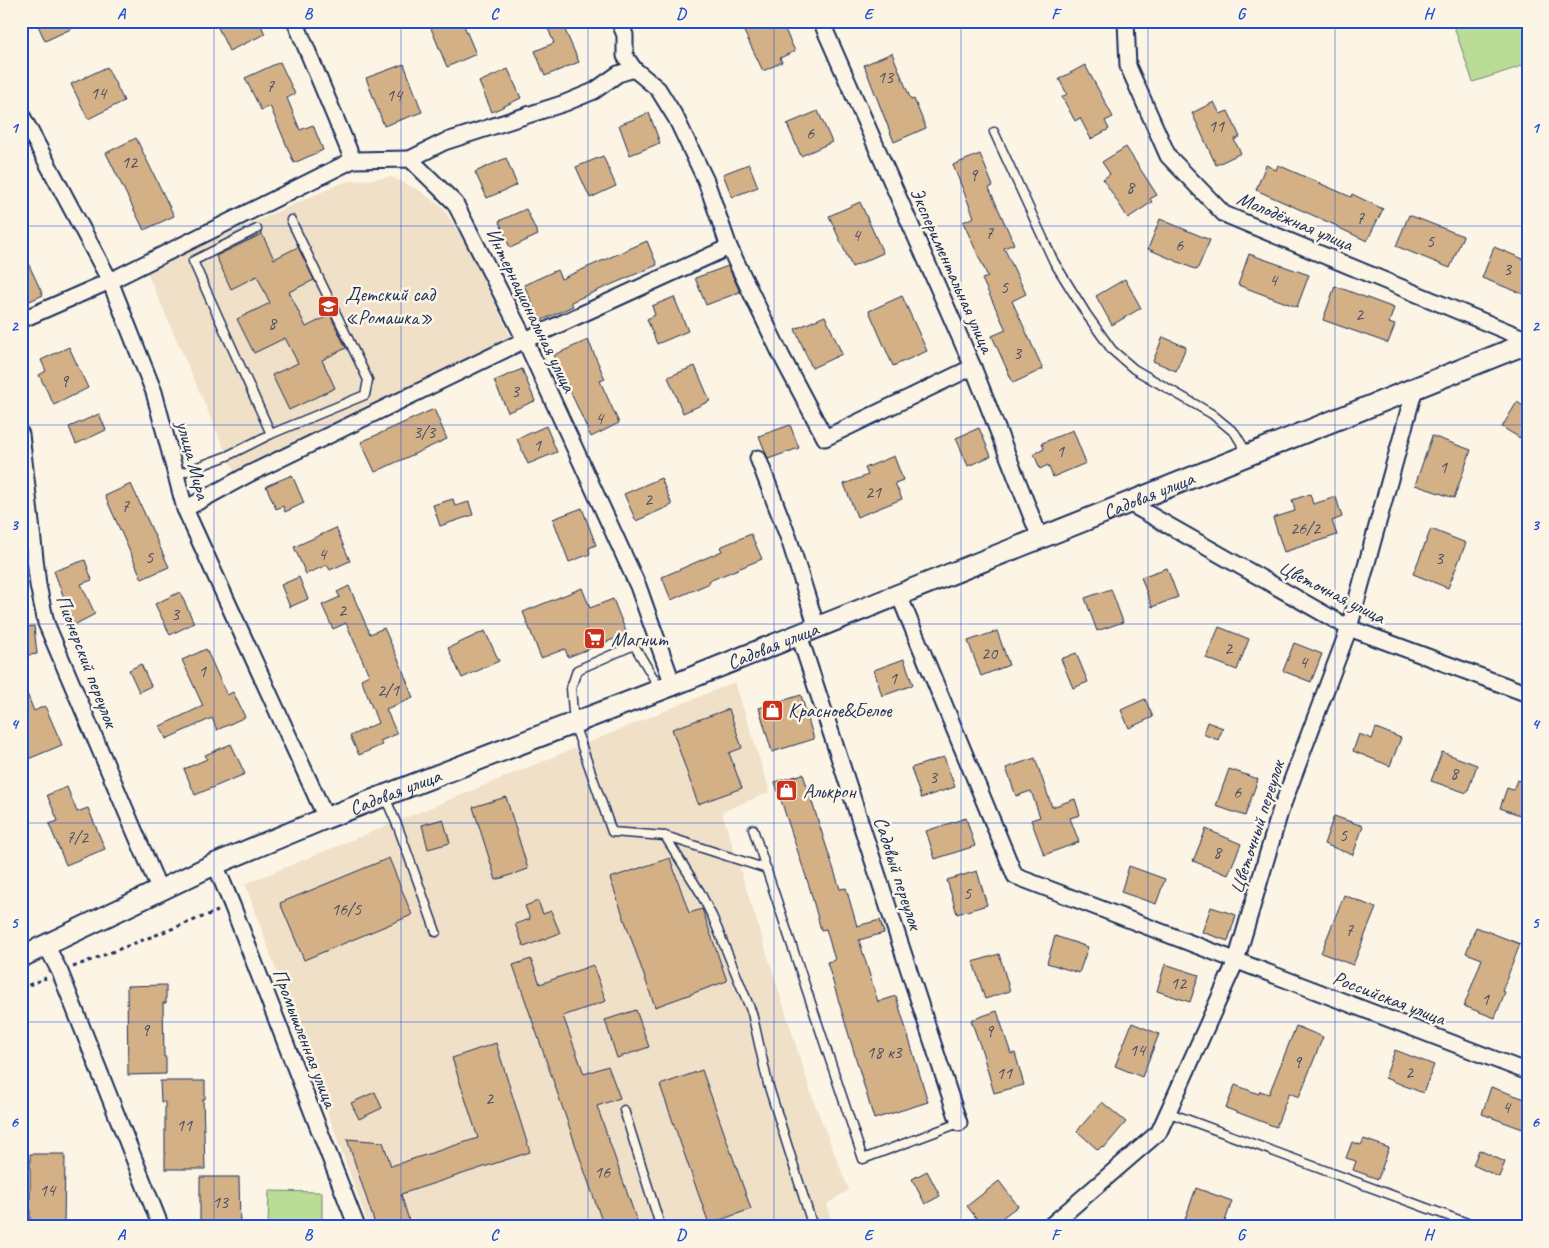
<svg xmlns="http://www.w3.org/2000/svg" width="1549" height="1248" viewBox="0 0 1549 1248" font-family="Caveat,sans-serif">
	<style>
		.built { fill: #f0e0c8 }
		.green { fill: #badc95; stroke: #6a867a }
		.building { fill: #d3b085; stroke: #1b2f5e }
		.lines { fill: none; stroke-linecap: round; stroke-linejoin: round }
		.lane-casing { stroke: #1b2f5e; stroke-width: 11 }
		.street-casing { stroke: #1b2f5e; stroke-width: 19 }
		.secondary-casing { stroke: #1b2f5e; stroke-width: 24 }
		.path { stroke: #1b2f5e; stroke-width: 3; stroke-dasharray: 4 4; stroke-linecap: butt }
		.lane { stroke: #fcf5e5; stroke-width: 8 }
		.street { stroke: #fcf5e5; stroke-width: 15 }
		.secondary { stroke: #fcf5e5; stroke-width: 20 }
		.grid { fill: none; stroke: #1d4ed8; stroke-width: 1; stroke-opacity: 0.55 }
		.labels { text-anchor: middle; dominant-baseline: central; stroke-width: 5; stroke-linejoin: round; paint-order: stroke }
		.number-label { font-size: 18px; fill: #494f68 }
		.street-label { font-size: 20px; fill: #1b2f5e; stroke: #fcf5e5 }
		.poi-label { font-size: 20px; fill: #1b2f5e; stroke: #fcf5e5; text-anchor: start }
		.neatline { fill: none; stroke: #1d4ed8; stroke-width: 2 }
		.grid-label { font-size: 16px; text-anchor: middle; font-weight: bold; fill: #1d4ed8 }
	</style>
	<rect width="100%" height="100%" fill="#fcf5e5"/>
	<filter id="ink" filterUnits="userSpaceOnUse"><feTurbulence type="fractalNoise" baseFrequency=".02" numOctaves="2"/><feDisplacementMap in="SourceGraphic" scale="10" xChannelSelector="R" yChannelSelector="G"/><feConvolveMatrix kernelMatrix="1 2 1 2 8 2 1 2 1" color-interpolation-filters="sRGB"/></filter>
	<g filter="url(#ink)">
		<g class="built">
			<polygon points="391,177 419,190 443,208 468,247 513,342 235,473 146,270 344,182"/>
			<polygon points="735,682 770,792 722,812 814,1102 849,1190 827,1204 833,1227 369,1227 245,884"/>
		</g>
		<g class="green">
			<polygon points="1452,21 1528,21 1528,64 1473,82"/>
			<polygon points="269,1191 322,1192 322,1227 268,1227"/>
		</g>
		<g class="building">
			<polygon points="36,21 88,21 45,41"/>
			<polygon points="215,21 259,21 265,34 229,51"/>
			<polygon points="428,21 462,21 476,54 447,67"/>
			<polygon points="545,21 561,21 579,62 545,76 535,51 554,43"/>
			<polygon points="739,21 781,21 795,51 780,58 782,62 763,71"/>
			<polygon points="892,53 911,100 914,99 926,128 894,142 864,65"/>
			<polygon points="280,62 295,94 287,98 300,130 313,125 323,150 294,163 270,106 261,110 245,78"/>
			<polygon points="404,64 422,112 384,126 366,78"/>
			<polygon points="1085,65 1113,117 1105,121 1109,129 1091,139 1080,118 1075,121 1062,97 1067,94 1059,79"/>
			<polygon points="107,67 124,101 88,119 71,84"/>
			<polygon points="508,69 521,98 492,112 479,82"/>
			<polygon points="1214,102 1220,114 1228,111 1240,137 1234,140 1241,153 1216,165 1192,113"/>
			<polygon points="818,111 832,142 801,156 787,124"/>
			<polygon points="649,113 660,143 630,155 619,125"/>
			<polygon points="136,138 174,216 144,230 106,153"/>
			<polygon points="1126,147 1157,195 1150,199 1152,202 1128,218 1103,179 1110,174 1102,162"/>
			<polygon points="980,154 993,186 989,188 1014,244 1004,248 1026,294 1012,301 1043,369 1013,383 992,336 1006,330 982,279 988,277 963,222 974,217 953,165"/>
			<polygon points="603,156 616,186 590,198 576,167"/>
			<polygon points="506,158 517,185 487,198 475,172"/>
			<polygon points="749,164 758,187 732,197 723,174"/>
			<polygon points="1266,165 1276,170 1278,165 1351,197 1352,194 1383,209 1367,241 1337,227 1337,226 1256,190"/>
			<polygon points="860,202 883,253 852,267 829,216"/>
			<polygon points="526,209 538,235 510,248 499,221"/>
			<polygon points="1409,215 1463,236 1450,268 1396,246"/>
			<polygon points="1160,219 1210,240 1197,270 1148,249"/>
			<polygon points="262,234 274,259 298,247 314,280 289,292 306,327 330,315 346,348 322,360 335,388 289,410 272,375 298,363 285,338 254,353 237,319 270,303 257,276 231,289 216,256"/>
			<polygon points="647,241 657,265 571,302 573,306 540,321 524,285 557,270 561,279"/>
			<polygon points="1494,247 1528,261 1528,296 1482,278"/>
			<polygon points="21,248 43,295 21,305"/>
			<polygon points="1249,254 1309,275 1297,307 1238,285"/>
			<polygon points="728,266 740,292 706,305 695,278"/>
			<polygon points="1125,279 1141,308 1112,325 1096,296"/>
			<polygon points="1335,286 1394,308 1389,323 1395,325 1388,343 1323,320"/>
			<polygon points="902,296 927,351 893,366 869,311"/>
			<polygon points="674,297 688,331 657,344 647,319 655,315 652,306"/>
			<polygon points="825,316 842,354 812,368 795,329"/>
			<polygon points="1163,337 1186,347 1176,371 1153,361"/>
			<polygon points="588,340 605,379 600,381 619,423 591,437 554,355"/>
			<polygon points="69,347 88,388 54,405 39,375 46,371 41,360"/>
			<polygon points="695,366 710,401 683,413 668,377"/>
			<polygon points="522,369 535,401 508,412 494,381"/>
			<polygon points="1517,402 1528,409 1528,424 1520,438 1502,427"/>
			<polygon points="434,409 447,439 375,472 361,442"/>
			<polygon points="99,414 106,430 76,444 69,427"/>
			<polygon points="790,425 799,448 768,459 759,436"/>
			<polygon points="546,426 557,452 528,464 517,439"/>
			<polygon points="979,428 991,456 968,466 956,438"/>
			<polygon points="1073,430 1086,463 1053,477 1048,465 1040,469 1034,454 1044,449 1042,443"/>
			<polygon points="1432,436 1471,450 1454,498 1415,485"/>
			<polygon points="894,456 903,480 895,483 902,499 857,517 844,484 868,475 865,468"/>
			<polygon points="292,475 304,503 285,512 283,506 276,509 266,486"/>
			<polygon points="661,478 672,505 636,521 624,494"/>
			<polygon points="131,484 169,567 142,579 105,496"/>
			<polygon points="1310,494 1313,504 1336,497 1342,517 1332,521 1337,535 1284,552 1273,518 1295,511 1292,500"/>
			<polygon points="453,499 455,506 469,502 473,515 440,526 433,505"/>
			<polygon points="582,508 596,545 589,548 590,554 569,562 553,519"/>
			<polygon points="336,528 350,561 330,570 327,565 306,574 294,547"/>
			<polygon points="1431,529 1466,543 1448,588 1413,574"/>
			<polygon points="751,534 762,559 709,581 710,583 671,600 662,577 722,551 720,547"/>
			<polygon points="85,560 92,580 81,584 95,614 74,625 54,571"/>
			<polygon points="1167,568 1178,597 1152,607 1141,577"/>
			<polygon points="299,577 308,599 290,607 281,585"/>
			<polygon points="349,586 370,634 384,628 402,668 413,698 386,709 397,734 380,741 382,745 359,755 350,736 378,723 361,679 369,675 346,623 333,629 322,605 340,597 337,592"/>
			<polygon points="582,588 590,608 613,599 627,634 568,657 565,649 541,658 523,612"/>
			<polygon points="1111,589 1123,622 1097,631 1085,598"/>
			<polygon points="180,592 194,623 170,635 155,604"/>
			<polygon points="34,626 37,654 21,656 21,628"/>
			<polygon points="1219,627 1249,639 1237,670 1206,658"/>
			<polygon points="485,631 499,661 462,678 448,648"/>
			<polygon points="997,631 1009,665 981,676 968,641"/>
			<polygon points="1294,643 1322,654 1311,682 1283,671"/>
			<polygon points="206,649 227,695 233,692 245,717 217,730 212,718 166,739 160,726 203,706 182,660"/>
			<polygon points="1076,653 1088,682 1073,688 1061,659"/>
			<polygon points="904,659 913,685 882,696 874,670"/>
			<polygon points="141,664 151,686 139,692 129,670"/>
			<polygon points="22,681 34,711 45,706 62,745 21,762"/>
			<polygon points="801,695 814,739 772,752 759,708"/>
			<polygon points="1145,699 1153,717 1129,728 1121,710"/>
			<polygon points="729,709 742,748 729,753 742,788 698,804 672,729"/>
			<polygon points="1207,722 1223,728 1218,740 1203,734"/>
			<polygon points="1376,728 1401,738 1390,766 1353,751 1359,734 1372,739"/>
			<polygon points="231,744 245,774 195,795 184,769 207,759 205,755"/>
			<polygon points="1442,752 1477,765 1467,793 1431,781"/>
			<polygon points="944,757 955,787 921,798 911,768"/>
			<polygon points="1035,758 1052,807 1075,799 1080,815 1070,818 1079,842 1044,855 1031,820 1040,817 1031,791 1016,796 1006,768"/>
			<polygon points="1229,769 1258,779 1245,816 1216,806"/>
			<polygon points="803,774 840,889 846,888 857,926 880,920 884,933 859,940 878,1002 896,996 928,1102 874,1119 827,962 835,960 826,929 821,930 810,889 775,782"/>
			<polygon points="1517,780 1528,784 1528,818 1500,808 1507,788 1513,790"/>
			<polygon points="67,787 77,812 88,808 105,849 66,865 49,824 58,821 47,795"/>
			<polygon points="506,797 528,869 496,880 473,807"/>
			<polygon points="1334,816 1363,826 1353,855 1324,844"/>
			<polygon points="966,818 975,846 935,859 926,831"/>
			<polygon points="443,819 450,843 428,849 422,825"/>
			<polygon points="1206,829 1241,844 1228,875 1193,861"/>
			<polygon points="389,858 412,915 304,960 280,903"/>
			<polygon points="670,858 689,913 702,909 727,981 655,1007 610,878"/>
			<polygon points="1129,866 1165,879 1156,904 1121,892"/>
			<polygon points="977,871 987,905 957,914 947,880"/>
			<polygon points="1344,895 1376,908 1353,965 1321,953"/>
			<polygon points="538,901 543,914 551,911 560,933 524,947 515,924 530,919 525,906"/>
			<polygon points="1211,907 1236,915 1228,941 1202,932"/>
			<polygon points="1476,927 1520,944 1502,991 1505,992 1495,1018 1464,1006 1482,959 1466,953"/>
			<polygon points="1055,936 1088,947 1079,973 1047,963"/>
			<polygon points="999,954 1010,991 985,999 973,962"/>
			<polygon points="531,959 540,984 593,965 606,1001 563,1016 584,1074 608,1066 620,1098 597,1106 639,1227 604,1227 513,965"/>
			<polygon points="1165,964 1199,975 1190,1002 1157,991"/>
			<polygon points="166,985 166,1003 163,1003 164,1057 166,1057 166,1074 128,1075 127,986"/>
			<polygon points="636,1010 649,1047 617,1058 605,1020"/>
			<polygon points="997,1011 1011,1054 1015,1053 1024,1085 994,1093 982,1051 971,1020"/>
			<polygon points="1132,1023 1159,1034 1142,1077 1115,1066"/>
			<polygon points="1296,1026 1323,1037 1299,1097 1289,1093 1276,1127 1226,1108 1235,1085 1259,1094 1260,1091 1269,1094"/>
			<polygon points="496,1043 530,1152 401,1194 411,1227 376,1227 347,1139 383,1142 391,1166 478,1138 452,1058"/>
			<polygon points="1395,1050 1434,1065 1423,1093 1385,1078"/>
			<polygon points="702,1070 751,1209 709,1224 660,1085"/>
			<polygon points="160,1081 205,1081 205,1099 203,1099 205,1169 165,1169 165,1102 161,1102"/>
			<polygon points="1491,1087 1528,1100 1528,1131 1482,1114"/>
			<polygon points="375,1092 382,1108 359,1119 351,1103"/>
			<polygon points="1102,1102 1126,1122 1104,1148 1102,1146 1098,1150 1077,1131"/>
			<polygon points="1364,1139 1389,1148 1378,1179 1353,1170 1356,1161 1346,1158 1352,1142 1361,1145"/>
			<polygon points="1479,1150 1505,1162 1499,1177 1473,1165"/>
			<polygon points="30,1154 65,1154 64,1227 30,1227"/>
			<polygon points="927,1171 940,1196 925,1204 912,1179"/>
			<polygon points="200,1177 239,1177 240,1227 200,1227"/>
			<polygon points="999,1181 1018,1206 991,1226 987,1220 981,1224 967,1206"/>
			<polygon points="1196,1188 1232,1201 1223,1227 1197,1227 1184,1222"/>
		</g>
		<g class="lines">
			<defs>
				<g id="lane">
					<polyline points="994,132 1054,262 1087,315 1112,350 1134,369 1212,414 1235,433 1247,453"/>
					<polyline points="257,229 193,261 271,434"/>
					<polyline points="176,475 227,456 271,434 365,395 368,380 291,220"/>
					<polyline points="660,689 634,645 577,670 571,688 574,724 612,832 665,836 767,869"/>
					<polyline points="385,797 398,827 436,932"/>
					<polyline points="753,829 863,1159 959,1123"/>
					<polyline points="665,836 700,892 713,918 752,1013 768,1084 813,1227"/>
					<polyline points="624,1110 660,1225 659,1227"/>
					<polyline points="1167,1112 1478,1227"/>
				</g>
				<g id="street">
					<polyline points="295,21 353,160 410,159 455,203 525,340 638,586 673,685"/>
					<polyline points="821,21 973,367 1040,538"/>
					<polyline points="1126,21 1128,66 1168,156 1224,214 1528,340"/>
					<polyline points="634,69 658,89 676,118 706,181 729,247 782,357 825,438 973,367"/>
					<polyline points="21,114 110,281 154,392 185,509 326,818"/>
					<polyline points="410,159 444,142 565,103 594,91 618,74 634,69 625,56 625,35 619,21"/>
					<polyline points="21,320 110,281 353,160"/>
					<polyline points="21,434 38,585 46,623 160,891"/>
					<polyline points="758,458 789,539 817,628"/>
					<polyline points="1129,503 1349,628 1528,694"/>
					<polyline points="185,509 249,474 525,340 729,247"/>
					<polyline points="899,595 1015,876 1528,1072"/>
					<polyline points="799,635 959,1123"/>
					<polyline points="215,864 232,905 357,1227"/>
					<polyline points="46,945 60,972 161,1227"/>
					<polyline points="1049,1227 1159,1132 1236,961 1280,812 1349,628 1415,388"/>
				</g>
				<g id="secondary">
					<path id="s1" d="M21,957L215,864L326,818L673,685L1528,343"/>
				</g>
			</defs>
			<use href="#lane" class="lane-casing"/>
			<use href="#street" class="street-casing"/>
			<use href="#secondary" class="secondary-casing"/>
			<g class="path">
				<polyline points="73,967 218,911"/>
				<polyline points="21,988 46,978"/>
			</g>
			<use href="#lane" class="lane"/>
			<use href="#street" class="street"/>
			<use href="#secondary" class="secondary"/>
		</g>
	</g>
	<path class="grid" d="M214,21V1227M401,21V1227M588,21V1227M774,21V1227M961,21V1227M1148,21V1227M1335,21V1227M21,226H1528M21,425H1528M21,624H1528M21,823H1528M21,1022H1528"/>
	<defs>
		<symbol id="school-square" viewBox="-11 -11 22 22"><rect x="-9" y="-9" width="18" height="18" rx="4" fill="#c8321e" stroke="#fcf5e5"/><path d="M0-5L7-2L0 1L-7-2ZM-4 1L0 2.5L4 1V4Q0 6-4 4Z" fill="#fff"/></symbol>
		<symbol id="supermarket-square" viewBox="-11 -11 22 22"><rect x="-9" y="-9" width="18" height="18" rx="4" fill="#c8321e" stroke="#fcf5e5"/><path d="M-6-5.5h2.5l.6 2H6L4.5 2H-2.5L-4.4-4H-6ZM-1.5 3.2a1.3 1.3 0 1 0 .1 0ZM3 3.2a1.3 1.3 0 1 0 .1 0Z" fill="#fff"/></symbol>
		<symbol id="shop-square" viewBox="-11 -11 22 22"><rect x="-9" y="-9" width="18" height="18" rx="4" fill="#c8321e" stroke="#fcf5e5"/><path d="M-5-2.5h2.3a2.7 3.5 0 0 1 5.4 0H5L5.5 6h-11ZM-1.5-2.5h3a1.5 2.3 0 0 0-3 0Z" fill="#fff"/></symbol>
	</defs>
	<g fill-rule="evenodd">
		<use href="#school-square" x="316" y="294" width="25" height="25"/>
		<use href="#supermarket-square" x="582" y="626" width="25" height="25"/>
		<use href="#shop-square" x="760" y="698" width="25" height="25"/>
		<use href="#shop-square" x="774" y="778" width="25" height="25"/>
	</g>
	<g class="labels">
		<g class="number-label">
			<text x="885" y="77">13</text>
			<text x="270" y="86">7</text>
			<text x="98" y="93">14</text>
			<text x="394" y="95">14</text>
			<text x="1216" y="126">11</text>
			<text x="810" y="133">6</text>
			<text x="129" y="162">12</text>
			<text x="973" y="175">9</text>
			<text x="1130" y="187">8</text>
			<text x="1360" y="218">7</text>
			<text x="989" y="233">7</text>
			<text x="856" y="235">4</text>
			<text x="1430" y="241">5</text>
			<text x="1179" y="245">6</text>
			<text x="1507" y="269">3</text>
			<text x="1273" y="280">4</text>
			<text x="1004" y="287">5</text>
			<text x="1359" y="314">2</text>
			<text x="272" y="323">8</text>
			<text x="1017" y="353">3</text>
			<text x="64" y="381">9</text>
			<text x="515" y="391">3</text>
			<text x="599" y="418">4</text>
			<text x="424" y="432">3/3</text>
			<text x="537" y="445">1</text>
			<text x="1060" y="451">1</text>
			<text x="1443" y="467">1</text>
			<text x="873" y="492">21</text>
			<text x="648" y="499">2</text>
			<text x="125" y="506">7</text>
			<text x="1305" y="528">26/2</text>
			<text x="322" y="554">4</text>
			<text x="149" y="557">5</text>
			<text x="1439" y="558">3</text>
			<text x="342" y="610">2</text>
			<text x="175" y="614">3</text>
			<text x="1228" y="648">2</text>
			<text x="989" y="653">20</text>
			<text x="1303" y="662">4</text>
			<text x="202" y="671">1</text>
			<text x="893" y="678">1</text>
			<text x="388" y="690">2/1</text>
			<text x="1454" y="773">8</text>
			<text x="933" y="777">3</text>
			<text x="1237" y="792">6</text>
			<text x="1343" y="835">5</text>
			<text x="77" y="837">7/2</text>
			<text x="1217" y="852">8</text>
			<text x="967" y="893">5</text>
			<text x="346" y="909">16/5</text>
			<text x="1349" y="930">7</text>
			<text x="1178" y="983">12</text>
			<text x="1485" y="999">1</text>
			<text x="145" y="1030">9</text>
			<text x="989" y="1031">9</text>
			<text x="1137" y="1050">14</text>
			<text x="884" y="1052">18 к3</text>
			<text x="1297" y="1062">9</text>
			<text x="1409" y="1072">2</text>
			<text x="1004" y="1073">11</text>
			<text x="489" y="1098">2</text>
			<text x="1506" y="1107">4</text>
			<text x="184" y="1125">11</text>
			<text x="602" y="1172">16</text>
			<text x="47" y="1190">14</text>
			<text x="220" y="1202">13</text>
		</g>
		<g class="street-label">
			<text transform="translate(1295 221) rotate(23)">Молодёжная улица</text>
			<text transform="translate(952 270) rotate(66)">Экспериментальная улица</text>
			<text transform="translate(531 310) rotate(64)">Интернациональная улица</text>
			<text transform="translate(193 460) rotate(75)">улица Мира</text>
			<text stroke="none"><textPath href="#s1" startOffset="1219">Садовая улица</textPath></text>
			<text transform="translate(1332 592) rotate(27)">Цветочная улица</text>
			<text stroke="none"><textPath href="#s1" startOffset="814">Садовая улица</textPath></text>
			<text transform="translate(87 661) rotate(69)">Пионерский переулок</text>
			<text stroke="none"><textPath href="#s1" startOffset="409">Садовая улица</textPath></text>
			<text transform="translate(1257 827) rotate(-72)">Цветочный переулок</text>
			<text transform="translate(898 873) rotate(72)">Садовый переулок</text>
			<text transform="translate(1389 998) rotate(21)">Российская улица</text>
			<text transform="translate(305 1038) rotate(69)">Промышленная улица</text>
		</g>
		<g class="poi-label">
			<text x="345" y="294">Детский сад<tspan x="345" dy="23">«Ромашка»</tspan></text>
			<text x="611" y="639">Магнит</text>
			<text x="788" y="710">Красное&amp;Белое</text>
			<text x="803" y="791">Алькрон</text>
		</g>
	</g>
	<rect width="1549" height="1248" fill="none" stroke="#fcf5e5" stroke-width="55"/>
	<rect x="28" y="28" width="1494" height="1192" class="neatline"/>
	<g class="grid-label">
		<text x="121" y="19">A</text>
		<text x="308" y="19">B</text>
		<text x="494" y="19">C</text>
		<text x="681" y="19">D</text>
		<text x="868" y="19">E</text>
		<text x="1055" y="19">F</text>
		<text x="1241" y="19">G</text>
		<text x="1428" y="19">H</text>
		<text x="14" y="133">1</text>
		<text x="1535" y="133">1</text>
		<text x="14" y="331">2</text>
		<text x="1535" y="331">2</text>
		<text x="14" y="530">3</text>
		<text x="1535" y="530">3</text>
		<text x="14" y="729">4</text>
		<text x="1535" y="729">4</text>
		<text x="14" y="928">5</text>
		<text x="1535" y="928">5</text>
		<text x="14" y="1127">6</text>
		<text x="1535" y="1127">6</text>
		<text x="121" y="1240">A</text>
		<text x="308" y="1240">B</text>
		<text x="494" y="1240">C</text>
		<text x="681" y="1240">D</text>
		<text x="868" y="1240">E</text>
		<text x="1055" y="1240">F</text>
		<text x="1241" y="1240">G</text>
		<text x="1428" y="1240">H</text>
	</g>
</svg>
